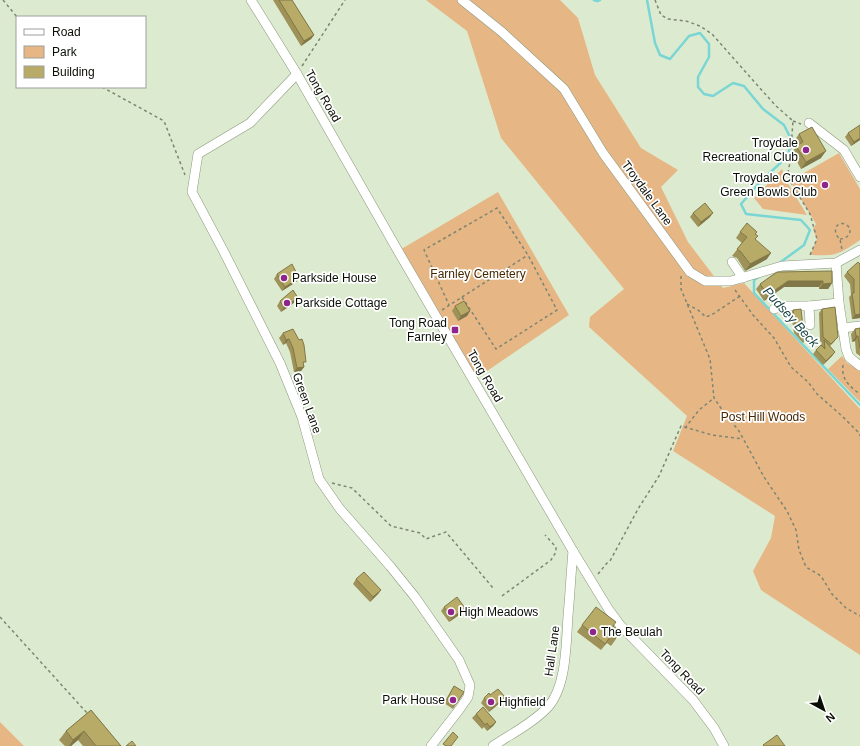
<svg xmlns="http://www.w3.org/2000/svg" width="860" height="746" viewBox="0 0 860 746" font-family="Helvetica,sans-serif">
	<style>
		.green { fill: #e7b685 }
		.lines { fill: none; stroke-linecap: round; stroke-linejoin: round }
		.stream { stroke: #79d6d4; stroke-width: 2.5 }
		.minor-casing { stroke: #8a977d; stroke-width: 10 }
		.path { stroke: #7c8673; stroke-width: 1.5; stroke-dasharray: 3 3; stroke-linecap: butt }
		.minor { stroke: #fff; stroke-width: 9 }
		.wall { fill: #9e9259 }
		.shaded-wall { fill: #817748 }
		.building { fill: #b8aa67; stroke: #817748 }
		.poi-dot { fill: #8e258a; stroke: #fff; stroke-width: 1.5 }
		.labels { text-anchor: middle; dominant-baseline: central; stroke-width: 3.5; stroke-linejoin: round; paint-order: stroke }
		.street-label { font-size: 12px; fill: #090e05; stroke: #fff }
		.poi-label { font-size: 12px; fill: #090e05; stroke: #fff; text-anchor: start }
		.park-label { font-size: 12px; fill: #472700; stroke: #fff }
		.water-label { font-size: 13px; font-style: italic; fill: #194443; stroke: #fff }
	</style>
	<rect width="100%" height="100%" fill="#dcebcf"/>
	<g class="green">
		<polygon points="426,0 560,0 578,18 595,75 641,148 678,170 661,187 688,242 723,288 744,283 860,409 860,655 761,590 753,571 771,538 775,516 673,451 687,416 589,327 590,317 624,289 501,138 467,31"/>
		<path d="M839,153L860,189V240C838,255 837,256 810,255L817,239L813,229L816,224L790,181Z"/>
		<polygon points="782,169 787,182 807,215 763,209 754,198"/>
		<polygon points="498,192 569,315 474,380 398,251"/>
		<polygon points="842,356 846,362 860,371 860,402 828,369"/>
		<polygon points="0,722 24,746 0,746"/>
	</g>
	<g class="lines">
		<g class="stream">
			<polyline points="594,0 597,1 600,0"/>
			<polyline points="647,0 655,43 660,55 670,59 689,36 700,33 709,44 709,57 698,77 698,87 704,94 713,96 733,83 744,86 763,109 784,125 791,139 788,156 761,181 741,204 746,214 801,220 810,230 804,245 778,264"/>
			<polyline points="759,277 754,280 754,293 860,405"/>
		</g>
		<defs>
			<g id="minor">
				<polyline points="251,0 297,74 398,251 573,551 609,610 620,625 693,700 714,728 724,746"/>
				<polyline points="462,0 502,32 564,89 603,153 690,272 705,281 731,281 782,266 836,263 860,250"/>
				<polyline points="297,74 250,123 198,154 192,192 224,252 280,363 302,417 319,479 340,509 390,566 415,597 459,660 470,685 468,697 459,710 431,746"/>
				<polyline points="809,123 844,150 860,177"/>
				<polyline points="732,262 743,278"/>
				<polyline points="836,263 839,303 846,349 849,357 860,366"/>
				<polyline points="809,306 810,325"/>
				<polyline points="774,309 784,306 809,306 839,303"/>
				<polyline points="842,328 860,326"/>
				<path d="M493,746C511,734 533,723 548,707C567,686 566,642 568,616C570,594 571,573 573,551"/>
			</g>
		</defs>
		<use href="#minor" class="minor-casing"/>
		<g class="path">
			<polyline points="3,0 17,17"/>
			<polyline points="655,0 661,15 668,19 686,21 700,26 712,34 775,105 793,121 790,162 788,173 790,181 810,214 817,239 810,255"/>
			<polyline points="302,66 345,0"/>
			<polyline points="102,87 164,121 185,175"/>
			<polyline points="793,121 801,124"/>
			<path d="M840,239C850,239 854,228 845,224C835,221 832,233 840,239L842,250"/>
			<polyline points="681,276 681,289 710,359 714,398 725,414 739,431 764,477 787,511 796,530 799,550 806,567 821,576 832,594 846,608 860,616"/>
			<polyline points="735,290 753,315 774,338 791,367 808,382 817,394 842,416 859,433 860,436"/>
			<polyline points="462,297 528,255"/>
			<polyline points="687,304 698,310 706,317 713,314 740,296"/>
			<polyline points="442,310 462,297 496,349 557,310 528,255 497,208 424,250 449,305"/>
			<path d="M843,365C841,379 849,386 860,394"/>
			<polyline points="685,428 699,410 714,398"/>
			<polyline points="332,483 352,488 391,526 420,533 426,539 446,532 493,588"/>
			<polyline points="598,574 607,563 610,561 638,509 659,476 681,426 712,435 743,439"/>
			<polyline points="502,596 551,560 556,552 556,547 545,535"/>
			<polyline points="0,617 87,713"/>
		</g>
		<use href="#minor" class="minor"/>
	</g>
	<g class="wall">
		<polygon points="273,0 292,0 314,35 311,39 301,46"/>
		<polygon points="848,133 860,140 851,146 845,137"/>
		<polygon points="799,134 821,158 801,169 792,152 797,145 794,141"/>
		<polygon points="693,213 710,217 698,227 690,217"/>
		<polygon points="740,232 756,234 755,239 767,259 745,271 737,258 732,256 742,243 736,238"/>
		<polygon points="860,264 860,318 852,319 849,297 851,295 850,284 844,276 847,272"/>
		<polygon points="777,272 832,283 828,289 819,289 819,287 784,287 764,301 756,289 760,284"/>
		<polygon points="277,274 299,278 296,282 282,291 274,279"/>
		<polygon points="280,301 295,302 281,312 277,306"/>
		<polygon points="455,306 470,311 467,316 458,321 452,311"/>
		<polygon points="822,309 835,341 830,346 835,352 832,356 823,365 813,354 816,350 821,345 822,343 820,341 819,313"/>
		<polygon points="793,310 803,327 810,335 808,338 803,343 794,333 791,313"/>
		<polygon points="860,328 860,356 856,353 855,341 852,342 851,334 855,329"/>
		<polygon points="293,329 304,367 301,371 294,372 290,352 286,343 283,345 279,338 283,333"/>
		<polygon points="356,579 381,590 378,594 370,602 353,584"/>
		<polygon points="444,607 465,608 462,613 449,622 441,611"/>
		<polygon points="582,625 613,626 616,639 611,646 607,643 601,650 577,632"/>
		<polygon points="454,686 464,692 453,709 444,703"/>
		<polygon points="490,695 502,701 489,712 481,703 484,698"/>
		<polygon points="91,710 121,746 83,746 78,740 71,746 65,746 59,740 66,731"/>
		<polygon points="476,714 496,722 493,726 487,731 484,727 482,729 472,718"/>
	</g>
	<g class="shaded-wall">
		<polygon points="314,35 311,39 301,46 304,41"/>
		<polygon points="860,138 860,140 851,146 854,142"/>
		<polygon points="826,151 821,158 801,169 806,162"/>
		<polygon points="713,213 710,217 698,227 701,222"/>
		<polygon points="771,253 767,259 745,271 750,264"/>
		<polygon points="299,278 296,282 282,291 285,287"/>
		<polygon points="788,281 823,281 819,287 784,287 764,301 768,295"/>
		<polygon points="832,283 828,289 819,289 823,284"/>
		<polygon points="298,298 295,302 281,312 284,307"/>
		<polygon points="470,311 467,316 458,321 461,316"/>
		<polygon points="860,314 860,318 852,319 855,315"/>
		<polygon points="856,336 858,336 855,341 852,342"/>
		<polygon points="289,339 286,343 283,345 286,340"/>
		<polygon points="835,352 832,356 823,365 826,361"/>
		<polygon points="304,367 301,371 294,372 297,368"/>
		<polygon points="381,590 378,594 370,602 373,597"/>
		<polygon points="465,608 462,613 449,622 452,618"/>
		<polygon points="505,697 502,701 489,712 492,708"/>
		<polygon points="496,722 493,726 487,731 490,727"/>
		<polygon points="84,731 78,740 71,746 69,746 73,740"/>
	</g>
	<g class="building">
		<polygon points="279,0 292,0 314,35 304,41"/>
		<polygon points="860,125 860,138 854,142 848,133"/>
		<polygon points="812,127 826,151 806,162 796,146 803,142 799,134"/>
		<polygon points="705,203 713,213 701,222 693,213"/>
		<polygon points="747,223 757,232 755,234 758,236 755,239 771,253 750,264 741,252 737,249 747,237 740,232"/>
		<polygon points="858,262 860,264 860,314 855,315 852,293 854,293 854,279 847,272"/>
		<polygon points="292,264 299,278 285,287 277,274"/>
		<polygon points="832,271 832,283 823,284 823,281 788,281 768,295 760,284 777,272"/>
		<polygon points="293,290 298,298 284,307 280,301"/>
		<polygon points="464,301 470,311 461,316 455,306"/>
		<polygon points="835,307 838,337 831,344 823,337 822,309"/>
		<polygon points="801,309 803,327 810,335 805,340 796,330 793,310"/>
		<polygon points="860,328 860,348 858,336 856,336 855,329"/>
		<polygon points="293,329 299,340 302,339 304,345 306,362 303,362 304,367 297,368 293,348 289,339 286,340 283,333"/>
		<polygon points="824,340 835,352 826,361 816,350 821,345 825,349"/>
		<polygon points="364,572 381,590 373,597 356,579"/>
		<polygon points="457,597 465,608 452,618 444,607"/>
		<polygon points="596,607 616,622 613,626 621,632 615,639 611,636 605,644 582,625"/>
		<polygon points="454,686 464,692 456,704 447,699"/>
		<polygon points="498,689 505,697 492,708 484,698 489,693 490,695"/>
		<polygon points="483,707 496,722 490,727 487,723 485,725 476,714"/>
		<polygon points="91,710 121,746 96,746 84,731 73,740 66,731"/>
		<polygon points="453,732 458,737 451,746 446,746 443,744"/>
		<polygon points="777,735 785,746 764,746 763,745"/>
		<polygon points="132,741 136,746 126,746"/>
	</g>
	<g class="poi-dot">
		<circle cx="806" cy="150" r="4"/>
		<circle cx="825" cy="185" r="4"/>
		<circle cx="284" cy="278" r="4"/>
		<circle cx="287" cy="303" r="4"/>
		<rect x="451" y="326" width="8" height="8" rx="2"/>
		<circle cx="451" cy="612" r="4"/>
		<circle cx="593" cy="632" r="4"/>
		<circle cx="453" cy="700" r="4"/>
		<circle cx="491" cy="702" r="4"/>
	</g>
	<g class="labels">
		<g class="street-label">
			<text transform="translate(323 96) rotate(60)">Tong Road</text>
			<text transform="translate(647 193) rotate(54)">Troydale Lane</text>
			<text transform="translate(485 376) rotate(60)">Tong Road</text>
			<text transform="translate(307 403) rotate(70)">Green Lane</text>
			<text transform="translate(552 651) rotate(-82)">Hall Lane</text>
			<text transform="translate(682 672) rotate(46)">Tong Road</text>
		</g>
		<g class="poi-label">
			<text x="798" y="143" text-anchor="end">Troydale<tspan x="798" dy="14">Recreational Club</tspan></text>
			<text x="817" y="178" text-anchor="end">Troydale Crown<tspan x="817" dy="14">Green Bowls Club</tspan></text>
			<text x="292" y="278">Parkside House</text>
			<text x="295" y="303">Parkside Cottage</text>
			<text x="447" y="323" text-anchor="end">Tong Road<tspan x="447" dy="14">Farnley</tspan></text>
			<text x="459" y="612">High Meadows</text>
			<text x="601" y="632">The Beulah</text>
			<text x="445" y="700" text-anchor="end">Park House</text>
			<text x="499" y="702">Highfield</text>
		</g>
		<g class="park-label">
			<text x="478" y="274">Farnley Cemetery</text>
			<text x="763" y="417">Post Hill Woods</text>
		</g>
		<g class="water-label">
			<text transform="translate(791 317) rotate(48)">Pudsey Beck</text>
		</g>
	</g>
	<rect x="16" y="16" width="130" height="72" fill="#ffffff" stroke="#9d9f9b"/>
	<rect x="24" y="29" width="20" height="6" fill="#ffffff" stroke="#9d9f9b"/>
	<text x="52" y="36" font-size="12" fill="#090e05">Road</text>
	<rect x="24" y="46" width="20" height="12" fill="#e7b685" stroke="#9d9f9b"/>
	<text x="52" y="56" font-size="12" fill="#090e05">Park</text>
	<rect x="24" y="66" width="20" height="12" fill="#b8aa67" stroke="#9d9f9b"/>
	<text x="52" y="76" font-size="12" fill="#090e05">Building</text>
	<g transform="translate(824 710) rotate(140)" stroke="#ffffff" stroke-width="3" paint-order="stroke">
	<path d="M0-3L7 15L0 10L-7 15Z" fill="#090e05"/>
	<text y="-6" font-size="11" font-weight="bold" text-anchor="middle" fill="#090e05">N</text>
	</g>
</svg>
